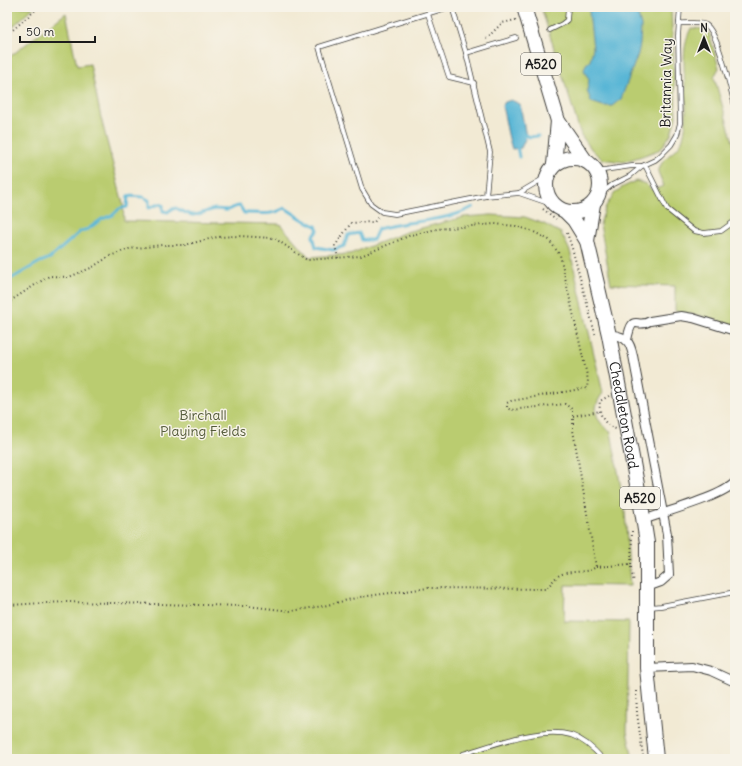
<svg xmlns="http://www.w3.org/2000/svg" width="742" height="766" viewBox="0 0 742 766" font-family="Delius,sans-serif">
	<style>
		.green { fill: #bacc6f; stroke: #6b7446 }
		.water { fill: #58b6d6; stroke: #3a6979 }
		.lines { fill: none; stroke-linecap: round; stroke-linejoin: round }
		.stream { stroke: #58b6d6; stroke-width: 3 }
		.lane-casing { stroke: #3c3b38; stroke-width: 5.5 }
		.street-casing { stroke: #3c3b38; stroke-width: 10 }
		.highway-casing { stroke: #3c3b38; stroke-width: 16 }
		.path { stroke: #3c3b38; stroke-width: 2; stroke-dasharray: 1 3; stroke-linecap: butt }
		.lane { stroke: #fff; stroke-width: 4 }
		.street { stroke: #fff; stroke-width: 8 }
		.highway { stroke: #fff; stroke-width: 14 }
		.labels { text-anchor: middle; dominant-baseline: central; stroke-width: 3; stroke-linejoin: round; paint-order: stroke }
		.shield { fill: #f7f3e8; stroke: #5e5c59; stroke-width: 1 }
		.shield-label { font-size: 13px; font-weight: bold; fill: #1c1c1c }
		.street-label { font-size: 14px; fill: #1c1c1c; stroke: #f7f3e8 }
		.park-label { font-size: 14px; fill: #535a39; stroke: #f7f3e8 }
	</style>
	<rect width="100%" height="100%" fill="#f7f3e8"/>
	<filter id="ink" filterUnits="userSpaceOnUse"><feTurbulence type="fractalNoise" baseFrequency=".025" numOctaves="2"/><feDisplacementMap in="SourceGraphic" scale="8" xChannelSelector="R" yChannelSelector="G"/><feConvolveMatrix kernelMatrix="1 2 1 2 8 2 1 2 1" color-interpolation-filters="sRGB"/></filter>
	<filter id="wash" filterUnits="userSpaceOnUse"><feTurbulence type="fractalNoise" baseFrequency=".012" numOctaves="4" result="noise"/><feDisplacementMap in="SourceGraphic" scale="16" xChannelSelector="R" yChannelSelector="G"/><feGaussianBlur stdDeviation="0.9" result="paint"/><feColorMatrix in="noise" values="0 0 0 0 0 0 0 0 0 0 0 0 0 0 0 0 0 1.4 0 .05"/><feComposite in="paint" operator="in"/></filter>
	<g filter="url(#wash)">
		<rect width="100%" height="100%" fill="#f2ead4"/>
		<g class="green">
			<polygon points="7,7 34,7 7,32"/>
			<polygon points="541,7 671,7 676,117 671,134 661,149 642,156 623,162 602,159 592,150 581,135"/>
			<path d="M66,13L77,66L90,64L101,118L123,204L124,221L280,224L309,257L350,254L406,232L464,217L491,215L525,217L544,224L561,233L570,251L603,393C591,408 595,421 611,432L625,511L630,586L565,585L564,621L629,622L627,732L633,759H7V59Z"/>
			<path d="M691,28L704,29L709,33L719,68L714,77L735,149V326L702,316L675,311V286L611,284L600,224L606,206L615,193L621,188L636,181L646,184L652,190L664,186L658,172C660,168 661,164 663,161C670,153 680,149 683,138C693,103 675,59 691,28Z"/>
		</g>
		<g class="water">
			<polygon points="590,7 636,7 641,26 640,44 638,54 621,99 612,106 603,106 591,102 587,90 589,80 584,70 586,64 590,61 593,48 589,12"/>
			<path d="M511,100L520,104L526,137L521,148L512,149C507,135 506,120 502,106L505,102Z"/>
		</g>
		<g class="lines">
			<g class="stream">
				<polyline points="523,134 530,137 538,136"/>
				<polyline points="517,146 519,157"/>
				<path d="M7,286L9,280L40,262L50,258L81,231L88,229L102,219L113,215L119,209L127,207L128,196L143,197L149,200V208L159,204L163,205V211L168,212L170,210L176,208C197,220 195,214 215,209C219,209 224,210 228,210C232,208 235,206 240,206L244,213C261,212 269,217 285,208L302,219L316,226L318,230L313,236L316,247L333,250L344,246L348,235L359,233L362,240H373L378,229C407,220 447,222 473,207"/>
			</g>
		</g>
	</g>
	<g filter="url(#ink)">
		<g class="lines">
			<defs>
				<g id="lane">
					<polyline points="449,7 319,47 362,189 371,204 382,212 395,214 486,196"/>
					<polyline points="452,7 466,53 490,152 486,196 519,193 554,205"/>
					<polyline points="428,14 449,77 474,83"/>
					<path d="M679,23C686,24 700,21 706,25C718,32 731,91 735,106"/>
					<polyline points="550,30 562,24 567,20 568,7"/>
					<polyline points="466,53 516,38"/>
					<polyline points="645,165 667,209 694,231 704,233 721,231 735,221"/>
					<polyline points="597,171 632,166 642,166"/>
					<polyline points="519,193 546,177"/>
					<polyline points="598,196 612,185 630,176 642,166 655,160 660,156 671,145 677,135 680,123 678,36 680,7"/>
					<polyline points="650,607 661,606 735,592"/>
					<path d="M463,754C493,745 541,726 571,735C583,739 594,749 603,759"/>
				</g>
				<g id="street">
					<path d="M609,335C633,334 632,352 636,372L667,534L669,575L661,582L647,587"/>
					<path d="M627,340C633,311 636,330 650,321L681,316L693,318L735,331"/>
					<path d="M643,520C664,512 722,497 735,482"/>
					<polyline points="647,668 692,666 711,671 735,682"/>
				</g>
				<g id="highway">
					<polyline points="524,7 558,121 585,160"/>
					<circle cx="573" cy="185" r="27"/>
					<polyline points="554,165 558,121"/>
					<path id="s1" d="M566,212L574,220L587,241L609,335L642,511L647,543V668L656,759"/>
					<polyline points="587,241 593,204"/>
				</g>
			</defs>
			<use href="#lane" class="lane-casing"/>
			<use href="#street" class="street-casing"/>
			<use href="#highway" class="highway-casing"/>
			<g class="path">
				<polyline points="7,35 39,7"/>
				<polyline points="486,39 502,23 516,20"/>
				<polyline points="543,209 556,219"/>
				<polyline points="567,233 572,248 596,337"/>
				<polyline points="338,258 335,246 351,223 374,222 379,216"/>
				<path d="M7,303L49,276L69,277L91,268L110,256L129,249L162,245H185L217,237L238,236L274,238L307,260L361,256L411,235L437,229L495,224L516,226L534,232L549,240L560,255L588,380L587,388L511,401L507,403V408L511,410L565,404L573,410V430L596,567C586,574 573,570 562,574C554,577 552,584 545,589L428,588L360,597L323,606L291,611L247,606L66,602L7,605"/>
				<path d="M609,396L600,401C598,414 604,425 616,429"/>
				<polyline points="573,416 600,411"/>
				<polyline points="632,531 631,569 634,582"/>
				<polyline points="596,567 631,564"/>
				<polyline points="636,691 637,713 643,756"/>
			</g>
			<use href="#lane" class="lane"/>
			<use href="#street" class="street"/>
			<use href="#highway" class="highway"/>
		</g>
	</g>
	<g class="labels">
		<g class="shield">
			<rect x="521" y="53" width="40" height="22" rx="3"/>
			<rect x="620" y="487" width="40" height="22" rx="3"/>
		</g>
		<g class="shield-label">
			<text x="541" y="64">A520</text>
			<text x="640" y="498">A520</text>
		</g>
		<g class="street-label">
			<text transform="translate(666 83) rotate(-89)">Britannia Way</text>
			<text stroke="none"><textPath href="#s1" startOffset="214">Cheddleton Road</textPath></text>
		</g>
		<g class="park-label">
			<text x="203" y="415">Birchall<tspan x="203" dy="16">Playing Fields</tspan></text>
		</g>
	</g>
	<rect width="742" height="766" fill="none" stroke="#f7f3e8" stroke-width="24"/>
	<g transform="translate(704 38)" stroke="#f7f3e8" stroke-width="3" paint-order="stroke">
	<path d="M0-3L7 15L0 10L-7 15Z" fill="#1c1c1c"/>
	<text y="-6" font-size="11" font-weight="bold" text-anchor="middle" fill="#1c1c1c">N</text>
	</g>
	<path d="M20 36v6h75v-6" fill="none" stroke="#1c1c1c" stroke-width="2"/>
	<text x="26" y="36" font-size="12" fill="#1c1c1c" stroke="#f7f3e8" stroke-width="3" paint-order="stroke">50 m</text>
</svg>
